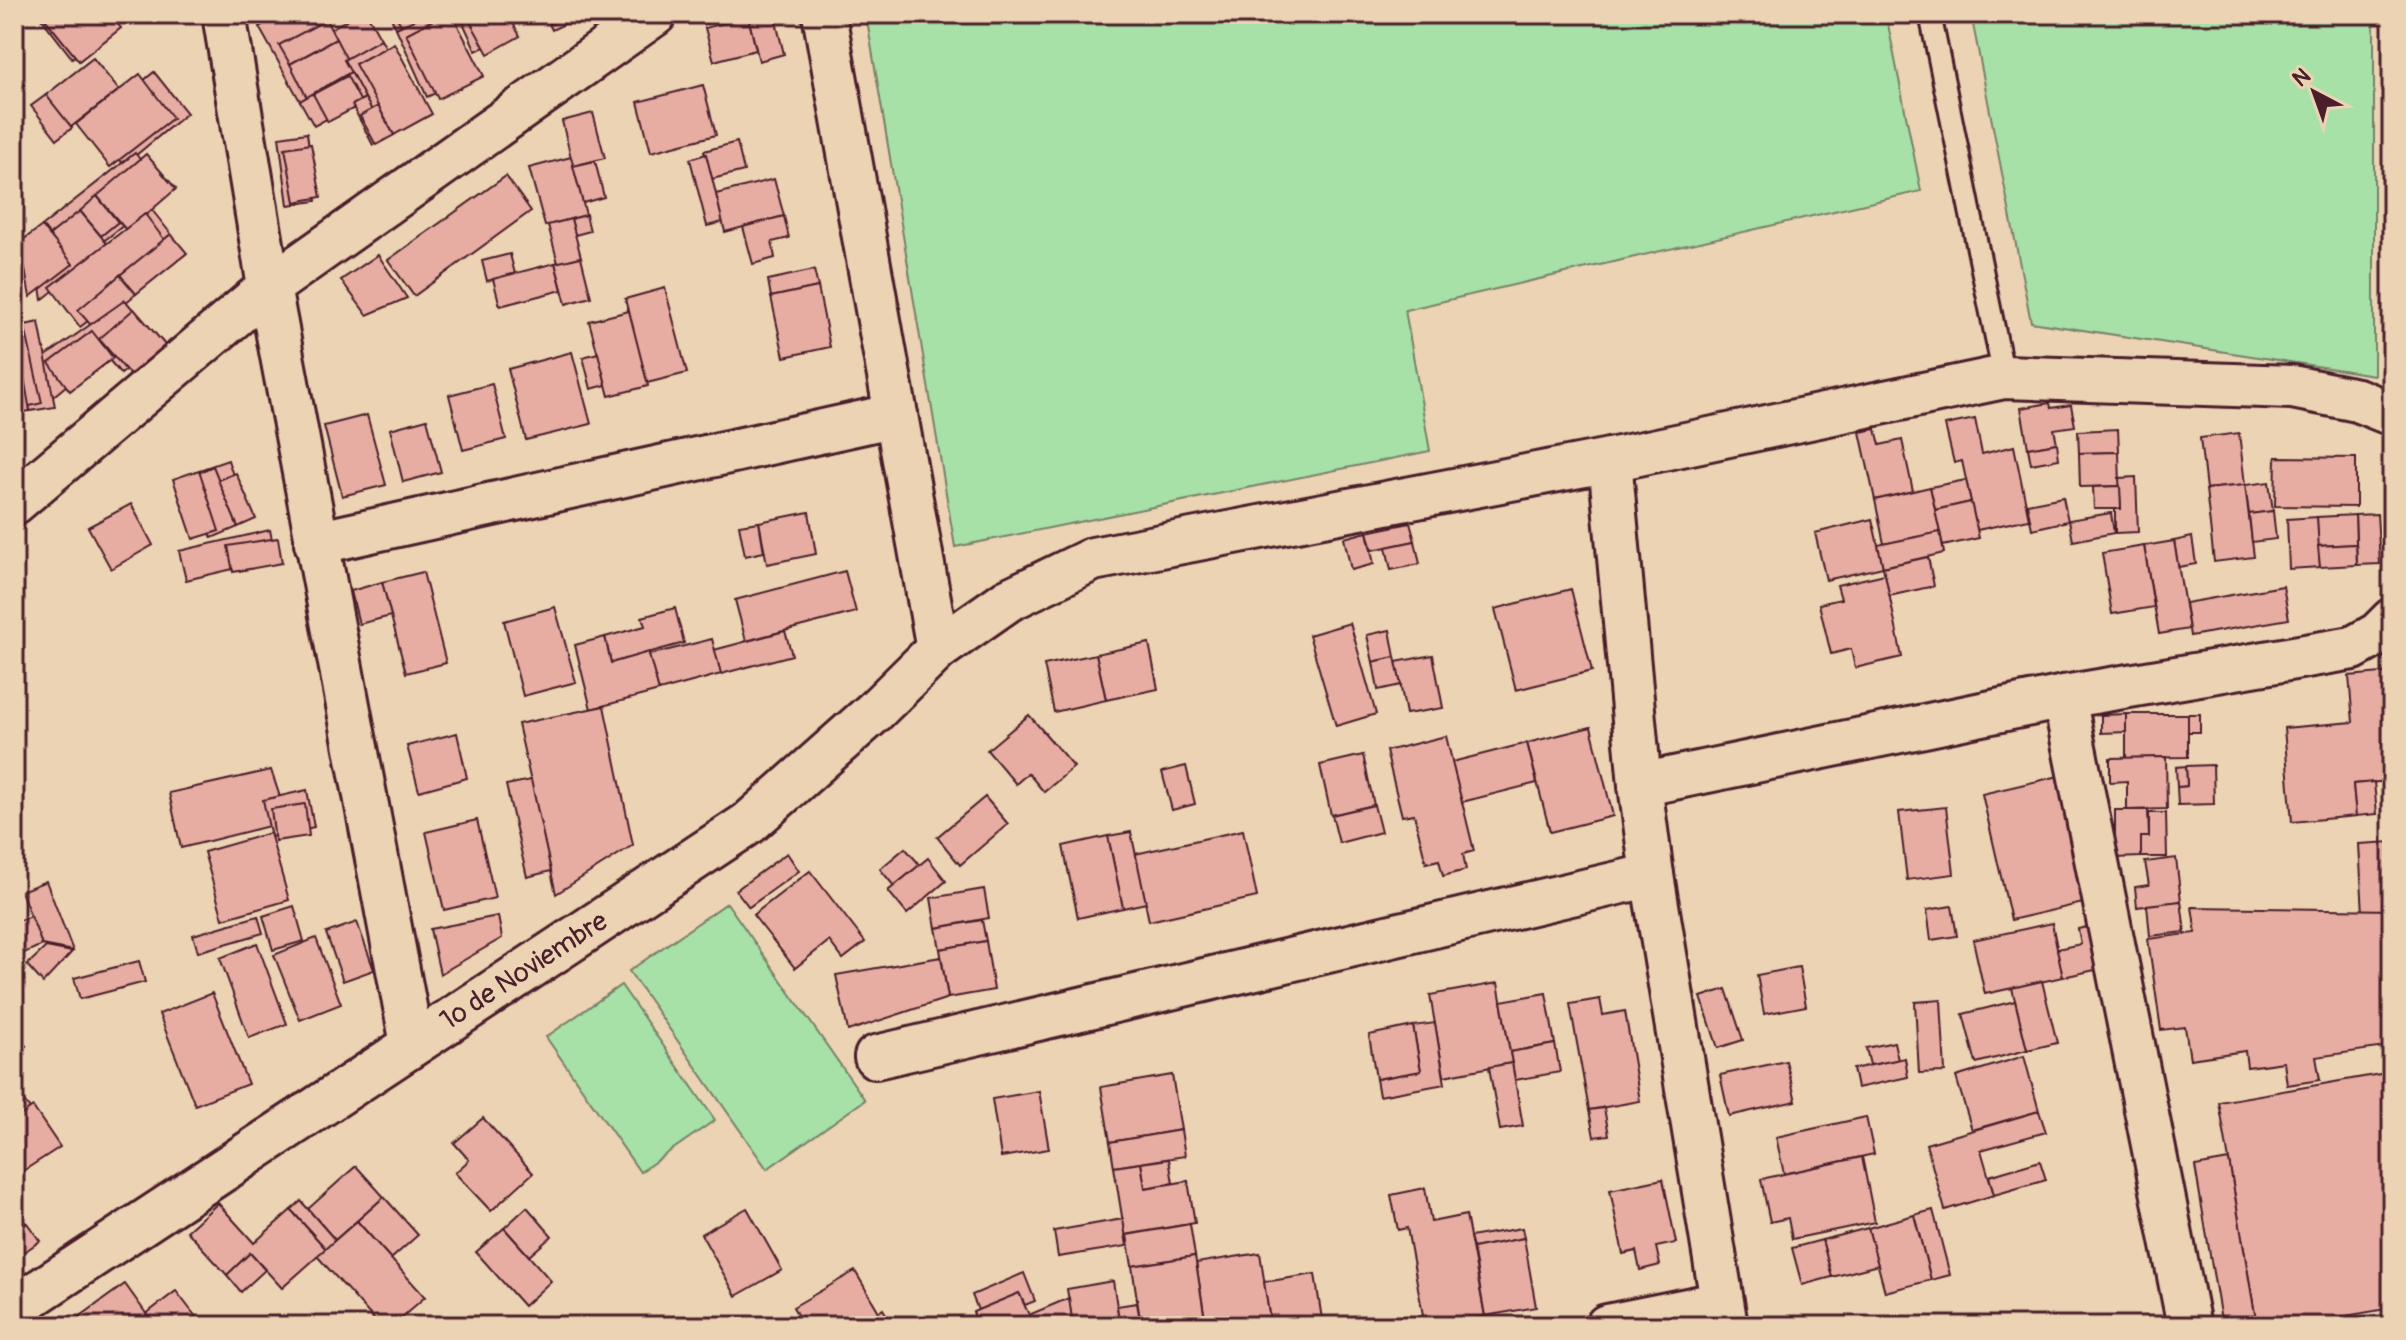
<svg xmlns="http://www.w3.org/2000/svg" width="2406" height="1340" viewBox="0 0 2406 1340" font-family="Pangolin,sans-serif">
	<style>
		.green { fill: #a7e1a7; stroke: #788069; stroke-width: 2 }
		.building { fill: #e7ada2; stroke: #4a1f2b; stroke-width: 2 }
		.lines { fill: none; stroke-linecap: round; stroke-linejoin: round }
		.lane-casing { stroke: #4a1f2b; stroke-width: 26 }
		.street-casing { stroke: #4a1f2b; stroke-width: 48 }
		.lane { stroke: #ecd3b4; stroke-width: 20 }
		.street { stroke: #ecd3b4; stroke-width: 42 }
		.labels { text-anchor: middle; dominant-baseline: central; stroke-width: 7; stroke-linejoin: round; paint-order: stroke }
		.street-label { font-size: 28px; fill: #4a1f2b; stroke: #ecd3b4 }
	</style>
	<rect width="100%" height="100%" fill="#ecd3b4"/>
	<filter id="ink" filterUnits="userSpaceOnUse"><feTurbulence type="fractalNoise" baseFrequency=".0125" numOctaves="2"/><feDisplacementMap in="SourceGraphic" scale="16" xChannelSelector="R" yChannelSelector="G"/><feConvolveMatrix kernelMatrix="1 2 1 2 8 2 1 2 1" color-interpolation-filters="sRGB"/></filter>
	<g filter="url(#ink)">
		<g class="green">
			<polygon points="866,14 1886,14 1921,191 1405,310 1430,451 955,547"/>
			<polygon points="1971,14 2374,14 2374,375 2031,322"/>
			<polygon points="727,903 865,1100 767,1169 629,971"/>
			<polygon points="621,985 715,1120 640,1172 546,1037"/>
		</g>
		<g class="building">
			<polygon points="38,14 127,14 72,58"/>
			<polygon points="41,14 110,14 121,28 79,61"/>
			<polygon points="282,14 318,14 351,72 300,101 259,27"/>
			<polygon points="357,14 367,14 381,39 344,60 327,31"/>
			<polygon points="389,14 412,14 414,20 396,28"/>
			<polygon points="395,14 429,14 432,20 406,34"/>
			<polygon points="412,14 442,14 472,77 427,97 396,28 414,20"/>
			<polygon points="444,14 452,14 484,76 438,99 406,34"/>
			<polygon points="459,14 503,14 512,34 476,51"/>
			<polygon points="466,14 508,14 520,36 488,54"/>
			<polygon points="544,14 585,14 552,30"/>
			<polygon points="545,14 569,14 551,24"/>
			<polygon points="760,14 774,14 784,54 759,61 748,17"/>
			<polygon points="748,17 756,50 714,61 705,28"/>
			<polygon points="326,20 336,39 290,64 279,45"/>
			<polygon points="336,39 354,73 307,98 290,64"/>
			<polygon points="381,39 421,111 383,131 344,60"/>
			<polygon points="394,43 432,114 394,135 355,64"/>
			<polygon points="93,58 119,90 71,127 46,95"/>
			<polygon points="154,72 187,113 124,165 91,124"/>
			<polygon points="351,72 365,98 314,126 300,101"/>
			<polygon points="140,74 173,118 110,167 76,124"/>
			<polygon points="347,76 362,104 328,122 313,94"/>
			<polygon points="703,85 716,135 651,152 638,102"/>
			<polygon points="46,95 72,128 57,139 31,106"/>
			<polygon points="365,98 387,137 373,145 352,105"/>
			<polygon points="378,106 394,135 376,145 360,116"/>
			<polygon points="593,113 605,158 573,166 562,121"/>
			<polygon points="307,133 316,201 288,205 279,137"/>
			<polygon points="737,142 744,171 712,179 704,151"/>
			<polygon points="311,144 321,197 295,202 285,148"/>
			<polygon points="135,153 166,192 73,265 42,226"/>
			<polygon points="146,154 176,189 127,231 97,196"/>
			<polygon points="706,154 723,222 707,226 690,159"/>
			<polygon points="571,157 586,215 545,226 529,168"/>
			<polygon points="595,161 604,197 583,203 573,166"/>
			<polygon points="506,176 531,211 414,296 388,260"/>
			<polygon points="774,179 784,216 725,232 716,194"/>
			<polygon points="97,196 118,222 101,236 80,211"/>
			<polygon points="152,210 171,234 79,310 59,286"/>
			<polygon points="80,211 109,246 42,300 34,247"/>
			<polygon points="145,214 175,254 80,327 50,287"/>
			<polygon points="586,215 590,231 575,235 571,219"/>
			<polygon points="784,216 789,238 772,242 775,258 753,264 743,227"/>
			<polygon points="571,219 581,257 558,263 548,225"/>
			<polygon points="42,226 73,264 30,297 20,242"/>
			<polygon points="171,234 187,253 136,294 120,275"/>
			<polygon points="510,254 515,274 487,281 482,261"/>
			<polygon points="378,255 407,298 367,315 341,280"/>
			<polygon points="581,257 591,297 566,304 555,263"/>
			<polygon points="555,263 562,290 500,306 493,279"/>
			<polygon points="814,270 818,287 771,297 768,280"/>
			<polygon points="120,275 136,294 94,329 78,310"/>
			<polygon points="818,287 830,347 784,357 771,297"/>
			<polygon points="665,288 687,373 647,383 625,299"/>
			<polygon points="125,300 160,342 121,374 104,354 49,400 39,361"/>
			<polygon points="134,309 166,346 131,376 99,339"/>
			<polygon points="629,311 648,386 609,396 589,321"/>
			<polygon points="39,322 55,407 30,411 15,327"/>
			<polygon points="24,323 42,403 14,410 14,325"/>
			<polygon points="15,327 30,411 14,414 14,327"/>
			<polygon points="92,331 113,358 70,391 49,363"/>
			<polygon points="572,352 591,424 526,440 508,369"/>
			<polygon points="598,353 606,385 591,389 583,357"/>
			<polygon points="492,384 506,439 463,450 449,395"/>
			<polygon points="2050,403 2051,408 2071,405 2075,426 2054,429 2057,443 2028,448 2021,408"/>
			<polygon points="367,415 386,485 342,496 324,426"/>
			<polygon points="427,419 441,472 403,482 390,429"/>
			<polygon points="1975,419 1982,454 2014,446 2029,519 1977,530 1962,461 1954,463 1945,425"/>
			<polygon points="1876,429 1880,445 1902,440 1913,491 1875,500 1860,432"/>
			<polygon points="2118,429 2119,452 2079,453 2078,431"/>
			<polygon points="2239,433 2245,485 2206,489 2200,438"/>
			<polygon points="2057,443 2059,459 2031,464 2028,448"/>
			<polygon points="2119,452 2120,486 2080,487 2079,453"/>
			<polygon points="2276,457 2356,458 2356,507 2275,506"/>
			<polygon points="228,460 248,521 219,531 199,470"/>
			<polygon points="213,466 238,527 212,538 186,478"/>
			<polygon points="199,470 219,531 193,539 173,479"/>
			<polygon points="236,473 256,519 238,527 218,480"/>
			<polygon points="2136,477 2138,532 2115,533 2115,509 2121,509 2119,478"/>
			<polygon points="1966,480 1971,502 1935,510 1930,487"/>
			<polygon points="2269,482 2273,511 2249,514 2245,485"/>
			<polygon points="2245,485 2254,557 2214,562 2206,489"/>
			<polygon points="2120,486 2121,509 2094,509 2093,487"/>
			<polygon points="1930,487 1940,532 1884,544 1875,500"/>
			<polygon points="2063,497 2068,521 2032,529 2027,504"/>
			<polygon points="1971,502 1979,538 1943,546 1935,510"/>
			<polygon points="131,504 153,545 111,569 88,527"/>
			<polygon points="2273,511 2276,539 2252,542 2249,514"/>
			<polygon points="809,512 816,554 767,564 759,522"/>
			<polygon points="2111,513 2114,533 2073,541 2069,520"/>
			<polygon points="2377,514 2380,564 2357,565 2355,515"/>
			<polygon points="2355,515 2356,544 2318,546 2317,517"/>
			<polygon points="2317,517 2320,567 2289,569 2287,519"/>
			<polygon points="1872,519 1883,567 1826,580 1815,533"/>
			<polygon points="759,522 764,552 745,556 739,525"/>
			<polygon points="1410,523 1415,541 1372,550 1367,532"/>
			<polygon points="270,530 276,559 186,580 179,551"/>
			<polygon points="1367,532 1374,564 1351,570 1344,538"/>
			<polygon points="1940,532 1944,553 1883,567 1878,545"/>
			<polygon points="2192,537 2196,564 2178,567 2174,541"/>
			<polygon points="278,538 282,563 233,572 228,546"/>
			<polygon points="1415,541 1420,564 1391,570 1386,547"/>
			<polygon points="2174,541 2189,629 2159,634 2144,546"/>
			<polygon points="2356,544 2357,565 2320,567 2318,546"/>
			<polygon points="2144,546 2154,607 2112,614 2102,553"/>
			<polygon points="1928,557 1934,586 1889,596 1883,567"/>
			<polygon points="845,571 856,612 746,641 735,600"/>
			<polygon points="423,572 446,663 406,673 382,582"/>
			<polygon points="1885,574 1902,657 1855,668 1851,649 1831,654 1819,604 1841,599 1837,585"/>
			<polygon points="382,582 391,616 359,624 351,591"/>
			<polygon points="2283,586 2289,619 2190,636 2185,603"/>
			<polygon points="1571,589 1592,671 1516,690 1495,609"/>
			<polygon points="555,607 576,682 523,696 504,621"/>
			<polygon points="675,608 684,643 611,663 605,637 645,626 642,617"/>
			<polygon points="1350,623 1376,714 1336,726 1309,635"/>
			<polygon points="1390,630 1395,657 1373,662 1367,635"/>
			<polygon points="785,631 792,655 721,674 714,650"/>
			<polygon points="605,637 611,663 649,652 659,691 591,709 575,645"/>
			<polygon points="712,639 721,674 659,691 649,655"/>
			<polygon points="1149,643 1158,689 1106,700 1096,654"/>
			<polygon points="1096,654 1106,700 1054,712 1044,665"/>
			<polygon points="1433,655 1443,708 1406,714 1396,662"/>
			<polygon points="1395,657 1401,685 1378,690 1373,662"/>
			<polygon points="2392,672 2392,781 2353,784 2356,816 2292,822 2284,728 2353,722 2349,676"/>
			<polygon points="604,706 633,845 556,894 518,724"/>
			<polygon points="2126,714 2127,732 2101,733 2101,715"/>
			<polygon points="2126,714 2188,714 2188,757 2126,758"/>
			<rect x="2188" y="714" width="12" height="18"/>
			<polygon points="1029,715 1074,767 1044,792 1028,773 1016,784 987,750"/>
			<polygon points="1591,727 1613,816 1550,832 1527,743"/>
			<polygon points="457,733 467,778 419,791 407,746"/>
			<polygon points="1446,736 1474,851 1463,854 1466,870 1443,876 1439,860 1426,863 1414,814 1402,816 1386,751"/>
			<polygon points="1527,743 1537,783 1462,802 1452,762"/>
			<polygon points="1363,755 1374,805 1331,815 1320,765"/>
			<polygon points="2166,757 2167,809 2127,810 2127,781 2110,782 2110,758"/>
			<polygon points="2213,765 2214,804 2178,805 2177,787 2187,786 2186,766"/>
			<polygon points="1186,766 1195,804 1172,810 1162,772"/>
			<polygon points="2186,766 2187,786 2177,787 2176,767"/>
			<polygon points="271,770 283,806 271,809 273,825 181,848 169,793"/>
			<polygon points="2059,776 2087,902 2011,920 1982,794"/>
			<polygon points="531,780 551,871 527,877 506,785"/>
			<polygon points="2374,782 2377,814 2356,816 2353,784"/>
			<polygon points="307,790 314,827 271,837 263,800"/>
			<polygon points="985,797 1008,824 960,865 937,837"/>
			<polygon points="305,804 309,836 275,841 271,809"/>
			<polygon points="1374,805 1381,832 1339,843 1332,815"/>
			<polygon points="1946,807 1954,874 1907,880 1899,812"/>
			<polygon points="2115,810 2148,810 2149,837 2141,837 2141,857 2115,858"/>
			<polygon points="2149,813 2166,813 2167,857 2141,857 2141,837 2149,837"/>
			<polygon points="477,820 495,898 444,910 426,832"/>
			<polygon points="1243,830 1257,897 1149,921 1135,854"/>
			<polygon points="1131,832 1146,903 1123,908 1108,836"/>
			<polygon points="270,833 289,900 223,919 204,852"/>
			<polygon points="1108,836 1123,908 1078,918 1063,846"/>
			<polygon points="2392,842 2392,911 2363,913 2359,844"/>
			<polygon points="905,848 920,865 894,886 880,869"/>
			<polygon points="787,853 799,871 749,907 736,890"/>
			<polygon points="928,858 946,881 907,914 888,891"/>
			<polygon points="2176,858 2181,901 2137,907 2135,887 2149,885 2145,862"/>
			<polygon points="810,871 865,942 843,959 829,941 795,968 753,915"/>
			<polygon points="46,881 73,951 42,945 21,891"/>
			<polygon points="984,889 989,918 936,928 931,898"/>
			<polygon points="2181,901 2185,932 2150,936 2147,905"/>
			<polygon points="294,906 304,941 273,950 263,916"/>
			<polygon points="1952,906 1957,936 1931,940 1927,910"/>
			<polygon points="2192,907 2392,910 2392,1046 2316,1057 2320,1080 2287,1085 2284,1062 2247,1067 2245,1051 2190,1059 2185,1027 2161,1030 2148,939 2196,933"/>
			<polygon points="31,916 42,945 22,954 14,933 14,922"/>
			<polygon points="258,916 263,933 198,952 193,935"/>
			<polygon points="498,916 502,938 440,974 430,929"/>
			<polygon points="982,920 986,941 940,949 936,928"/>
			<polygon points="357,922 374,970 343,981 326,933"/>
			<polygon points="2052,923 2063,977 1985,994 1973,940"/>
			<polygon points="2095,925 2104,968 2063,977 2057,949 2081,944 2078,929"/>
			<polygon points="316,938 341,1004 300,1020 274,955"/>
			<polygon points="986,941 994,990 948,998 940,949"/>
			<polygon points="257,943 287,1024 249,1038 220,958"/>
			<polygon points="46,947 72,952 43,983 27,965"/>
			<polygon points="941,957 948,998 848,1031 836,975"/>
			<polygon points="139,961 145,982 80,999 74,978"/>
			<polygon points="1799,967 1806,1006 1764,1014 1757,975"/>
			<polygon points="2042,981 2057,1043 2027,1050 2012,988"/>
			<polygon points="1498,983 1512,1063 1444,1076 1430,995"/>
			<polygon points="1726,989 1743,1040 1718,1048 1701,997"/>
			<polygon points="212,993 248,1084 195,1105 159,1014"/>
			<polygon points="1546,993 1555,1044 1510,1052 1501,1001"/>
			<polygon points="1600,999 1603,1015 1625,1011 1640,1101 1589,1110 1570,1004"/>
			<polygon points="1941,1000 1945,1072 1919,1073 1915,1002"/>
			<polygon points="2015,1001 2027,1050 1976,1063 1963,1014"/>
			<polygon points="1435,1023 1445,1084 1379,1096 1376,1079 1421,1071 1413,1026"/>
			<polygon points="1413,1026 1421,1071 1376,1079 1369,1035"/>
			<polygon points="14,1032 26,1046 14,1056"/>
			<polygon points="1894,1042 1898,1060 1870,1065 1866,1048"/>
			<polygon points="1555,1044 1560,1072 1515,1080 1510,1052"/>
			<polygon points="2024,1056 2039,1111 1972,1130 1956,1077"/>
			<polygon points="1905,1058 1908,1077 1857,1088 1853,1069"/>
			<polygon points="1786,1061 1796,1101 1729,1116 1720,1075"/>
			<polygon points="1512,1063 1523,1126 1500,1130 1489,1067"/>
			<polygon points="2392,1072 2392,1308 2288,1326 2257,1326 2219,1102"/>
			<polygon points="1172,1075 1181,1130 1110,1142 1101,1087"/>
			<polygon points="1039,1091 1049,1149 1001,1157 992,1099"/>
			<polygon points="23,1100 52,1138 14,1167 14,1106"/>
			<polygon points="33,1107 60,1147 14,1177 14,1120"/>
			<polygon points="1604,1108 1609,1135 1594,1137 1589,1110"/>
			<polygon points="2039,1111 2046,1132 1981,1150 1994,1195 1945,1210 1926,1144"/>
			<polygon points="1866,1117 1874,1154 1784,1174 1776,1137"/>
			<polygon points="483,1118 533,1173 491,1211 455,1173 469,1160 454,1143"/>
			<polygon points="1181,1130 1185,1156 1114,1167 1110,1142"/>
			<polygon points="1862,1157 1875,1222 1792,1239 1788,1218 1770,1222 1761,1179"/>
			<polygon points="1169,1159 1173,1183 1145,1188 1141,1163"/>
			<polygon points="2229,1160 2233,1185 2257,1326 2222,1326 2195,1166"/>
			<polygon points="2040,1161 2046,1180 1994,1195 1989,1176"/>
			<polygon points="1141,1163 1145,1188 1188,1181 1195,1223 1125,1235 1114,1167"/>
			<polygon points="356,1166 384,1197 335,1240 308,1209"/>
			<polygon points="1663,1179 1676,1243 1656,1247 1660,1265 1640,1270 1636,1251 1623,1254 1610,1190"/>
			<polygon points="1425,1188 1431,1222 1466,1215 1485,1316 1425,1326 1407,1228 1398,1230 1391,1195"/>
			<polygon points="384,1197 418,1235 391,1259 357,1221"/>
			<polygon points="301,1201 335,1240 326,1249 291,1210"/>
			<polygon points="218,1203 254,1243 291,1210 326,1249 282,1288 250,1253 227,1275 187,1231"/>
			<polygon points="527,1207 552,1236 529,1256 504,1228"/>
			<polygon points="747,1208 782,1270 736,1296 701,1234"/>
			<polygon points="1933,1210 1950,1275 1931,1280 1914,1215"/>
			<polygon points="1914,1215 1931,1280 1885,1292 1868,1228"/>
			<polygon points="1123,1219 1127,1246 1058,1257 1054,1231"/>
			<polygon points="357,1221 425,1297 392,1326 380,1326 317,1256"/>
			<polygon points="25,1222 36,1238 14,1252 14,1230"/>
			<polygon points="27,1223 40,1241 14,1259 14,1233"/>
			<polygon points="1190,1224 1195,1256 1132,1266 1127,1235"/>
			<polygon points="504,1228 551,1281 524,1306 476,1252"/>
			<polygon points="1522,1228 1524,1238 1473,1248 1470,1237"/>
			<polygon points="1868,1228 1878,1265 1832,1277 1822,1240"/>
			<polygon points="1524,1238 1536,1307 1485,1316 1473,1248"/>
			<polygon points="1822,1240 1832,1277 1802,1285 1792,1248"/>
			<polygon points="250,1253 265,1270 241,1292 227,1275"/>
			<polygon points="1260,1253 1271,1326 1206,1326 1196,1263"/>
			<polygon points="1195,1256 1206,1326 1141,1326 1132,1266"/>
			<polygon points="855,1271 879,1312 855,1326 804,1326 793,1307"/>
			<polygon points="1024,1273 1035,1301 1025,1305 1019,1293 978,1310 972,1295"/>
			<polygon points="1315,1274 1323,1326 1271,1326 1264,1282"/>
			<polygon points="1113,1281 1120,1326 1073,1326 1067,1289"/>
			<polygon points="125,1284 155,1326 73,1326 71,1323"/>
			<polygon points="176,1291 203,1326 155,1326 146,1314"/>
			<polygon points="1019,1293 1029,1315 1069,1298 1073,1326 979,1326 973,1312"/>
			<polygon points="1137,1303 1141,1326 1120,1326 1117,1306"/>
			<polygon points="883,1309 893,1326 855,1326 879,1312"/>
		</g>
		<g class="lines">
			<defs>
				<polyline id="lane" points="1930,14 2004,377"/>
				<g id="street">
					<polyline points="224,14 269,287 412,1044"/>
					<polyline points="824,14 938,649"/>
					<polyline points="1610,460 1640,785 1652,875 1726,1326"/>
					<polyline points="14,503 269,287 655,14"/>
					<polyline points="316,543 896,415"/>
					<polyline points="2064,697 2189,1326"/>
					<polyline points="1640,785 2064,697 2353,648 2378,634 2392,620"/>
					<polyline points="876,1057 1652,875"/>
					<polyline points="14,1308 749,823 874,712 938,649 1008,600 1093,559 1610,460 2004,377 2292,387 2357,400 2392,414"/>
					<polyline points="1607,1326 1722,1303"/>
				</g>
			</defs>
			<use href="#lane" class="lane-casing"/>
			<use href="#street" class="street-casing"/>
			<use href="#lane" class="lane"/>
			<use href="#street" class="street"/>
		</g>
	</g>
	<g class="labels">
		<g class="street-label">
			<text transform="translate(524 971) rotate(-33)">1º de Noviembre</text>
		</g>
	</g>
	<rect width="2406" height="1340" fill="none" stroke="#ecd3b4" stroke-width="48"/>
	<rect x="24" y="24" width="2358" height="1292" fill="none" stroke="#4a1f2b" stroke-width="3" filter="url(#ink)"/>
	<g transform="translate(2314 92) rotate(319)" stroke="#ecd3b4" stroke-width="6" paint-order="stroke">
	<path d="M0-6L14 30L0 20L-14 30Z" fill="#4a1f2b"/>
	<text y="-12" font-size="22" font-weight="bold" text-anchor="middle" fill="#4a1f2b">N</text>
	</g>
</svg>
